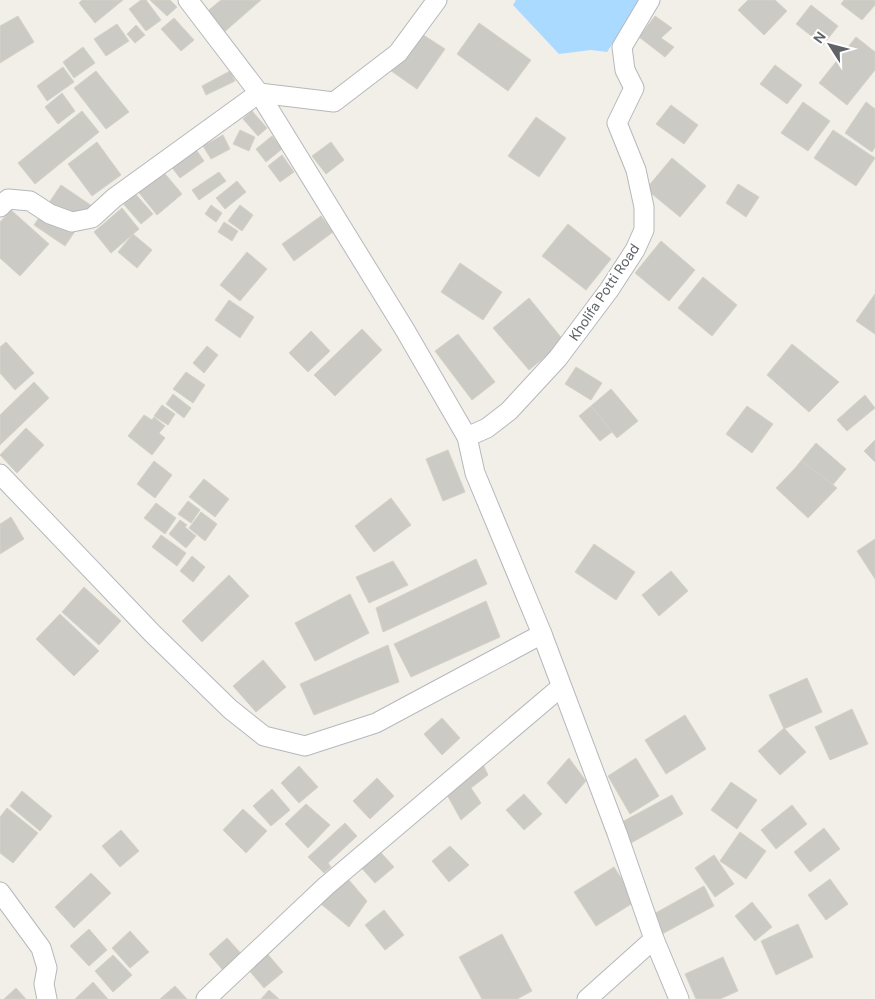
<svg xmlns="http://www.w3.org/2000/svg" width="875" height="999" viewBox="0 0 875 999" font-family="'DM Sans',sans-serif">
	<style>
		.water { fill: #aadaff }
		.building { fill: #cccac5; stroke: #d6d1c6 }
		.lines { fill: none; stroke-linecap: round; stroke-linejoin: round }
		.minor-casing { stroke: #b5b8bc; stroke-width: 21 }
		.minor { stroke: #fff; stroke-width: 19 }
		.labels { text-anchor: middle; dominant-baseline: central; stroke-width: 4; stroke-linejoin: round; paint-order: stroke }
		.street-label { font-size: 14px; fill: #5f6368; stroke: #fff }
	</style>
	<rect width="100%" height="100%" fill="#f1efe8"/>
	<polygon class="water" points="516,0 641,0 607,52 591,50 559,54 513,5"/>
	<g class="building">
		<polygon points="82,0 123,0 95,23 79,3"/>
		<polygon points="141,0 146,0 161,20 146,31 129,9"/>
		<polygon points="150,0 170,0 177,7 167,16"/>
		<polygon points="221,0 261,0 222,34 204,14"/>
		<polygon points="748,0 775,0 787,11 764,35 738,10"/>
		<polygon points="844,0 875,0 875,5 862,20 841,4"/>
		<polygon points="811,5 838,26 823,45 796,24"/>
		<polygon points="18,16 34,42 0,63 0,26"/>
		<polygon points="655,16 672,28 661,38 674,47 665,57 639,37"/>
		<polygon points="174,18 194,40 181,51 161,29"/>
		<polygon points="479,23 531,60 508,91 457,54"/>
		<polygon points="117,24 129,41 106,56 94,39"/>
		<polygon points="136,25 145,35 135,43 127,34"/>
		<polygon points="414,29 445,49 417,89 387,68"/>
		<polygon points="856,37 875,52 875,70 847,105 819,83"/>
		<polygon points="83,47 95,63 74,78 63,62"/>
		<polygon points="775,65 802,85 787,104 760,84"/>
		<polygon points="63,67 74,82 47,101 37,86"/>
		<polygon points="96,71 129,112 106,129 74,88"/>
		<polygon points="230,71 235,81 206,95 202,86"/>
		<polygon points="62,93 75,111 58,124 45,107"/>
		<polygon points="803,102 830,121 808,151 781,133"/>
		<polygon points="866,102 875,109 875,147 872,152 845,133"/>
		<polygon points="671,105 698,125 684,144 656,124"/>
		<polygon points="82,111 99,132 35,184 18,163"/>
		<polygon points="252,111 267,128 258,136 243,119"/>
		<polygon points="536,117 566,138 539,177 508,156"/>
		<polygon points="240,130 255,137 249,151 233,144"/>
		<polygon points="833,130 875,158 856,186 814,158"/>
		<polygon points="223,135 230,149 211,159 203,146"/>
		<polygon points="272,136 282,149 266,162 256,149"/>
		<polygon points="97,142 121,175 92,196 68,164"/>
		<polygon points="331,142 344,160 326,174 312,156"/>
		<polygon points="195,148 204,161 180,178 170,165"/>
		<polygon points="282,155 294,172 280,182 268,166"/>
		<polygon points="672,158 706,186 680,217 646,189"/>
		<polygon points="161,169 182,194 157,215 136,189"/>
		<polygon points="219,172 226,181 199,200 192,190"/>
		<polygon points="237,181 246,192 225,209 216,198"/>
		<polygon points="738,184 759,197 746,217 726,203"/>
		<polygon points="61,185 92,206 65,246 34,225"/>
		<polygon points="132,190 153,214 141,224 120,200"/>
		<polygon points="211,205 222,213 216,222 205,214"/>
		<polygon points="240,205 253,215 242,231 228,221"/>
		<polygon points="122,208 139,229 111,253 94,232"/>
		<polygon points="11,210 49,244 20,276 0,258 0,222"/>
		<polygon points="321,216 333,232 294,261 282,244"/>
		<polygon points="224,222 238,231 232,241 218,232"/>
		<polygon points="568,224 611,259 586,290 542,256"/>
		<polygon points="133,234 152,250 137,268 118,252"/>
		<polygon points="661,241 695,270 669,301 635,273"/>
		<polygon points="247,252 267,269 240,301 220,285"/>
		<polygon points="460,263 502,292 483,320 441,292"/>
		<polygon points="703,277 737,305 712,336 678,308"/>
		<polygon points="875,294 875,334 856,321"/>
		<polygon points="529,298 564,341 529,370 493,328"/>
		<polygon points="229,300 254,317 240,338 215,320"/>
		<polygon points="362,329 382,350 335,396 314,375"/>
		<polygon points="311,331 330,351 308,372 289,353"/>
		<polygon points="458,334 495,382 472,400 435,351"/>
		<polygon points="6,342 34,373 15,390 0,373 0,347"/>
		<polygon points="792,344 839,382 809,412 767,375"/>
		<polygon points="207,346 218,355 204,373 193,363"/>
		<polygon points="576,367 602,383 591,400 565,384"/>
		<polygon points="186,372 205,385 193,403 173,389"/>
		<polygon points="34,382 49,398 0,445 0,415"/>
		<polygon points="611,389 638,421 617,438 591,406"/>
		<polygon points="173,394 191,408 184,418 166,404"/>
		<polygon points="865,395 875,408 847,431 837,420"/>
		<polygon points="162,405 175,414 168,425 154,416"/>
		<polygon points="591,406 612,432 600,441 579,416"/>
		<polygon points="747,406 773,424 752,453 726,434"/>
		<polygon points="144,415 152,420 154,417 165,426 159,433 165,438 152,455 128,436"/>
		<polygon points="26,428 44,445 17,473 0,455"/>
		<polygon points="875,440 875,462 864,451"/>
		<polygon points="816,443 846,469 826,493 796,467"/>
		<polygon points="448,450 465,492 443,501 426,459"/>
		<polygon points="154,461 172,475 155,498 137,484"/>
		<polygon points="802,461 837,488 808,518 776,488"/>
		<polygon points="204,479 229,499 215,517 189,497"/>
		<polygon points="391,498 411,525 374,552 355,526"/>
		<polygon points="188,501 200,510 191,523 178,514"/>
		<polygon points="156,503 176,518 165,534 144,518"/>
		<polygon points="201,512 217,524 205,541 189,528"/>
		<polygon points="11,517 24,539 0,554 0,524"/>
		<polygon points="180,520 187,525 185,527 196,536 186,548 169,534"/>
		<polygon points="161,535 186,553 177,566 152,547"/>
		<polygon points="875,539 875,579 857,551"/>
		<polygon points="594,544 635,572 616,600 575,572"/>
		<polygon points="192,556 205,567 193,582 180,571"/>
		<polygon points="476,559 487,584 383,632 376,608"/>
		<polygon points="393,561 408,585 369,603 356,577"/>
		<polygon points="671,571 688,591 659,616 642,595"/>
		<polygon points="229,575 249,596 202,642 182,621"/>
		<polygon points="84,587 121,621 99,645 62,612"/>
		<polygon points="350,594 369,633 315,661 295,623"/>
		<polygon points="486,601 500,637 411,677 394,644"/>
		<polygon points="60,614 99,651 74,676 36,639"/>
		<polygon points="388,645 399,682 314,715 300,684"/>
		<polygon points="263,660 286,687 256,712 233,686"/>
		<polygon points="807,678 822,712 784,729 769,695"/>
		<polygon points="852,709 868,744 830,760 815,727"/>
		<polygon points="685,715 706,749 666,774 645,740"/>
		<polygon points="442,718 460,738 442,755 424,734"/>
		<polygon points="784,728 806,752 780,775 758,751"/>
		<polygon points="569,758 586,781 566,804 547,783"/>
		<polygon points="636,758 659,796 630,814 608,776"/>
		<polygon points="481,760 488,775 471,788 481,803 461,820 446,793"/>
		<polygon points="299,766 318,787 299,803 281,783"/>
		<polygon points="377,778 394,796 370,819 353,801"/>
		<polygon points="731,782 757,800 737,829 711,810"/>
		<polygon points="272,789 290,810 271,826 253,806"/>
		<polygon points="22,791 52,816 40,831 10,806"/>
		<polygon points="524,794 542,814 524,830 506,810"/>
		<polygon points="672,795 683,814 631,843 620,823"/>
		<polygon points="306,804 330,825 308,848 285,824"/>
		<polygon points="792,805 807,824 776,849 761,830"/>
		<polygon points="7,808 38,833 13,863 0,853 0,817"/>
		<polygon points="243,809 267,831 246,853 223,830"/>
		<polygon points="345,823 357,836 328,863 331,867 324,873 308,857"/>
		<polygon points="824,828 840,849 810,872 794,852"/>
		<polygon points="121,830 139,851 120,867 102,846"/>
		<polygon points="740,832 766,851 746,879 720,861"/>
		<polygon points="375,846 394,867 375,883 357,863"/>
		<polygon points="450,846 469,865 449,882 432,861"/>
		<polygon points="714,855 734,884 715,897 695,868"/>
		<polygon points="614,867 636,901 596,926 574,892"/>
		<polygon points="91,873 111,893 74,928 55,907"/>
		<polygon points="348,879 367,901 349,927 321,904"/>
		<polygon points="830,879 848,904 826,920 808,895"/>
		<polygon points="704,886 714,906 662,934 652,915"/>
		<polygon points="752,902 772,927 755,941 735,916"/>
		<polygon points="384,910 404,935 385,950 365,925"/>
		<polygon points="798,924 813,957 776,975 761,941"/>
		<polygon points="89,929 107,950 89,966 70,946"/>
		<polygon points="130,931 149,952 130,968 112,948"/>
		<polygon points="502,934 532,991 517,999 482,999 459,957"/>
		<polygon points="227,938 245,958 227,975 209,954"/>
		<polygon points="265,951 283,972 264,988 247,968"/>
		<polygon points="113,955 132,975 113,992 95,971"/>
		<polygon points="723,957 738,991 720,999 696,999 685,974"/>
		<polygon points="93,982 108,999 75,999"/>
		<polygon points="175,986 187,999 160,999"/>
		<polygon points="16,988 26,999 4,999"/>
		<polygon points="269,990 279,999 261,999"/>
	</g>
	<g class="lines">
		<defs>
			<g id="minor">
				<polyline points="188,0 259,93 405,330 467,437 475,473 542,634 617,833 654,939 679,999"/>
				<polyline points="0,207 8,199 30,201 50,214 72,222 92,218 114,198 259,93 334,102 398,53 437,0"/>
				<polyline points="467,437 487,428 509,411 558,358 609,290 635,250 644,230 644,207 636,170 617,123 634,88 625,70 622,47 650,0"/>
				<polyline points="0,474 152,633 230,709 264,736 305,746 376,723 542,634"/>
				<polyline points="0,892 41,948 47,968 44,984 47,999"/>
				<polyline points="206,999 326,886 561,687"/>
				<polyline points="587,999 654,939"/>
			</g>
		</defs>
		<use href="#minor" class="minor-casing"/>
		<use href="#minor" class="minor"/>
	</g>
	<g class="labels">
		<g class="street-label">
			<text transform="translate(604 292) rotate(-56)">Kholifa Potti Road</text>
		</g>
	</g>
	<g transform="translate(830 45) rotate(306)" stroke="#ffffff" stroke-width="4" paint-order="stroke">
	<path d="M0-4L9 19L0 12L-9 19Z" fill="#5f6368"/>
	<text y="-8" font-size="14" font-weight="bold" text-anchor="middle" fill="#5f6368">N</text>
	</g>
</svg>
